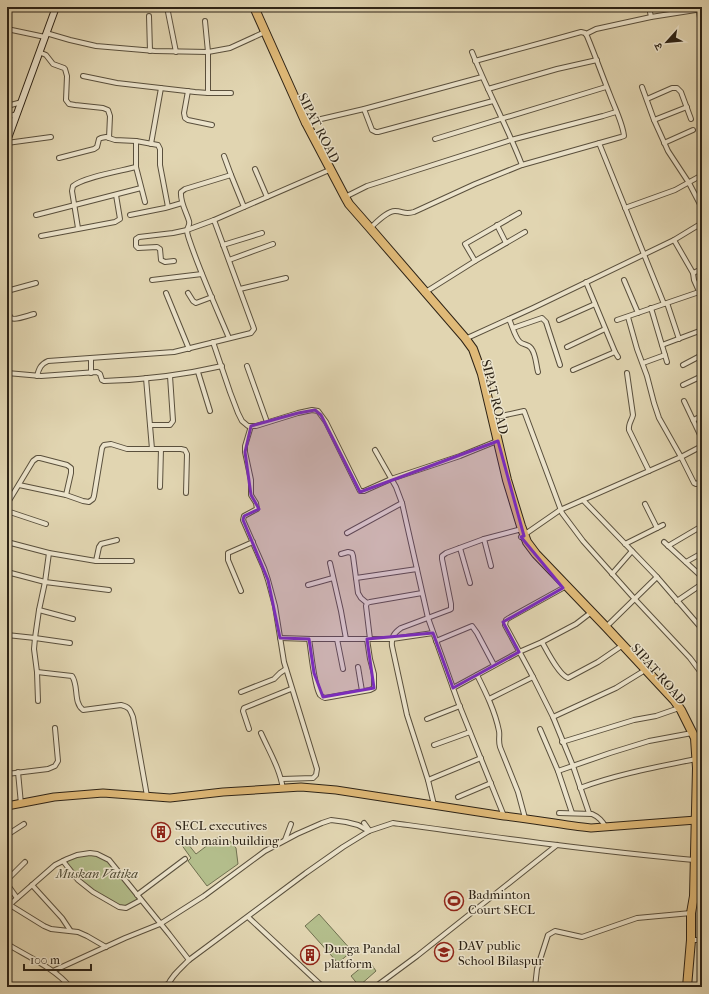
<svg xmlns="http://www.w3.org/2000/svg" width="709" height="994" viewBox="0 0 709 994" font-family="'IM FELL French Canon','Noto Serif Devanagari',serif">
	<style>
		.green { fill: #b3bd8b; stroke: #707050 }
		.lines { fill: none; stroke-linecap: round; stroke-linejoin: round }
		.street-casing { stroke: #5a503d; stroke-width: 6 }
		.secondary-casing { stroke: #2d2316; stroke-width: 8 }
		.primary-casing { stroke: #2d2316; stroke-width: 9 }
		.highway-casing { stroke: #2d2316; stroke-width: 10 }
		.street { stroke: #ece4cc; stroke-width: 4 }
		.secondary { stroke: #ece4cc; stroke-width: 6 }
		.primary { stroke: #e0ba78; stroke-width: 7 }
		.highway { stroke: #e0ba78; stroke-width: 8 }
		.marked { fill: #7b2cbf; fill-opacity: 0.2; stroke: #7b2cbf; stroke-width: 3; stroke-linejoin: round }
		.labels { text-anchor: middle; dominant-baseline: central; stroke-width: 3; stroke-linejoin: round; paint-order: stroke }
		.street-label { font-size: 13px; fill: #2d2316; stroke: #ece4cc }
		.poi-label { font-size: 13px; fill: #2d2316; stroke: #ece4cc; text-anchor: start }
		.park-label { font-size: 13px; font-style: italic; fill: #4e4a33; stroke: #ece4cc }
	</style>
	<rect width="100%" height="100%" fill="#e1d5b1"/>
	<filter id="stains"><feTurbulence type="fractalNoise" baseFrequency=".005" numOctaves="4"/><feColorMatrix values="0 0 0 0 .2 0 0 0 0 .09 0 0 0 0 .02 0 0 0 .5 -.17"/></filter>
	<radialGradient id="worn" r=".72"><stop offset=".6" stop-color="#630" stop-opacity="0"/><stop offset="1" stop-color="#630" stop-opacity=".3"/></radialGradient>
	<g class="green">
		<polygon points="217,838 229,840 236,848 238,864 207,886 188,861 191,858 181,844 182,840 184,839 196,854"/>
		<polygon points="90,853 104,857 141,900 132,905 119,907 93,892 78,880 64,862 67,859"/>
		<polygon points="455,893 462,902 453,909 446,900"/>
		<polygon points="319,914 352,951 338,963 305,926"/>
		<polygon points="369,961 376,971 359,986 351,976"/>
	</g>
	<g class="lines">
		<defs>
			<g id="street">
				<polyline points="167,7 176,52"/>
				<polyline points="649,7 651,17 702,9"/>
				<polyline points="699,10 702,33"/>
				<polyline points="149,16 150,51"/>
				<polyline points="205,21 208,52 208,93"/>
				<polyline points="7,29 45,37"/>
				<polyline points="46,33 70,40 96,46 155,51 208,52 230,48 265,32"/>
				<polyline points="586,34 596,29 651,17"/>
				<polyline points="39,52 46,55 53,64 64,68 65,69 67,76 66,100 69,104 75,105 103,108 108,110 110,116 109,138"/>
				<path d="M472,52C487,90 507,126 522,165"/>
				<polyline points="83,76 117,83 195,92 208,93 231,93"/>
				<polyline points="642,87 654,120 668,151 689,183 702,208"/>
				<polyline points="488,89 557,69 597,60"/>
				<polyline points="188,91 184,113 185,118 188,120 212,125"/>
				<polyline points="647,99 672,88 677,88 681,92 691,119"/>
				<polyline points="7,106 22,102"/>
				<polyline points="364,109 372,130 376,132 378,132 493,101"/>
				<polyline points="7,117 17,114"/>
				<polyline points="654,120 687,107"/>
				<polyline points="304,123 364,109 482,77"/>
				<polyline points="435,139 606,87"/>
				<polyline points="136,141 136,167 145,202"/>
				<polyline points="7,143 51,137"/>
				<polyline points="599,143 664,304"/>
				<polyline points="664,143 693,130"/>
				<polyline points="151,144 161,88"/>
				<polyline points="224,156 231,175 244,207"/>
				<polyline points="59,158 94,149 97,147 99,139 101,138 106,137 115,140 136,141 158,145 160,149 160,165 168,207"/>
				<polyline points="255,169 267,197"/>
				<polyline points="345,197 367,186 511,140 603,116 616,112"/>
				<polyline points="625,208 675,190 702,175"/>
				<polyline points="36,215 141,188"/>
				<polyline points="130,215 165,208 182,203"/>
				<polyline points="497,225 506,243"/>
				<path d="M78,228L72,191L73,186C84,177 121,171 136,167"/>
				<path d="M370,228C376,223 387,211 395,211C403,211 404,215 414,212L475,184L522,165L621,137L624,136C623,124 614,106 610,95C602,75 595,55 587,36L585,33L581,32L563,37L475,61"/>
				<polyline points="41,236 115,222 120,219 116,195"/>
				<polyline points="674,240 693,273 702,269"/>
				<polyline points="223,245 262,233"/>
				<polyline points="229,260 273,244"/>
				<polyline points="174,261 165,262 161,260 160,249 157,247 138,248 136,246 136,239 139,237 173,233 187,230 214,220 327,171"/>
				<polyline points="475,261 465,244 519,213"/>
				<polyline points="693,273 694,280 702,298"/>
				<polyline points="152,280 202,274"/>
				<polyline points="624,280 638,313"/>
				<polyline points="586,282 615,352 618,357"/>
				<polyline points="240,289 286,278"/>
				<polyline points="7,291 36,283"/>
				<polyline points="166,293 189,349"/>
				<polyline points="188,293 193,301 196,303 212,297"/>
				<polyline points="424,293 475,261 525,232"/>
				<polyline points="667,303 679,339"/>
				<path d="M7,308C8,311 9,316 11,318C15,321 29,315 34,314"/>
				<polyline points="651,308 667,362"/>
				<polyline points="628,317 637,349 647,376 654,403 659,418 681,457 694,483 696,484 702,481"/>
				<path d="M509,319C512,325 515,338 520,342C523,345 528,344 531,348C536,354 536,365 538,372"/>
				<polyline points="559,320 595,304"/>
				<polyline points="617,320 699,292"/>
				<polyline points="513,328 542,318 546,322 560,365"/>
				<path d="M229,338C215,305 200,272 189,239C188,236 187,232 187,230C188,226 190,225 189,221C186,211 180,202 181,192L185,189L231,175"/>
				<polyline points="465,339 533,308 674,240 702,223"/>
				<polyline points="213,342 230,392 238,413 242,421 248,426 256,426 298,413 312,410 318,411 326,422 359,489 360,491 364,491 391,479 460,456 497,441"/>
				<polyline points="662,345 702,330"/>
				<polyline points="567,347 605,329"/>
				<polyline points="91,358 91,373"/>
				<polyline points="643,363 665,355"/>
				<polyline points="683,365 702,355"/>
				<polyline points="247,366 267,422"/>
				<polyline points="573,370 615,352"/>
				<polyline points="198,372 210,411"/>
				<path d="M7,373L41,376L97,372L100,374L102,380L104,381C144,380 183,375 222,366"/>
				<path d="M627,373L633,415C632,420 628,424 629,430L649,471"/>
				<path d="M37,376C39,368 41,364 48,361L174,352L251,333L254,329L253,326L214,220"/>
				<polyline points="146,378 152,449"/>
				<polyline points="683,385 702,376"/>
				<polyline points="684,401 702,439"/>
				<polyline points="492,418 524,411 562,513 583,541 632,596 690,658 702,674"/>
				<polyline points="693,420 702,416"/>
				<polyline points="150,425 170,425 173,421 170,376"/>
				<polyline points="251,426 245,446 245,452 251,480 251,495 256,503 257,509 244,516 243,520 264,568 268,580 275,606 284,662 317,769 316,775 313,778 282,779"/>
				<polyline points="375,450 396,487 402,503 428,618 458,702 504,816"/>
				<polyline points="19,485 66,495 83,501 89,502 93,499 94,496 102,448 104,445 111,444 127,449 181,449 185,450 187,454 186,493"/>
				<polyline points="160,487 161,449"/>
				<polyline points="583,500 657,577 702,629"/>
				<polyline points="7,504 33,461 37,458 40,458 67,465 71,468 71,473 66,495"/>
				<polyline points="645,504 657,528"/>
				<polyline points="7,511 46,524"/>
				<polyline points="347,533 402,503"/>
				<polyline points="521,537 560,510 683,456 702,446"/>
				<polyline points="484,539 491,566"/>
				<polyline points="7,542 49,553 96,561 132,561"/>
				<polyline points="664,542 702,577"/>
				<polyline points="625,544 663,525"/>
				<polyline points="668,546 702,526"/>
				<polyline points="460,548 470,583"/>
				<polyline points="341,554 348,552 352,553 353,556 358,593 361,598 367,603"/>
				<polyline points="96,561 99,547 101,544 117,540"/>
				<polyline points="686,562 702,553"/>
				<polyline points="330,563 341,611 346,639"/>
				<polyline points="7,572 45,582 109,590"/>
				<polyline points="612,574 632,551"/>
				<polyline points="356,578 417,569"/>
				<polyline points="308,585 333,578"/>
				<polyline points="563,588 509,618 506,620 505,625 533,677 553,717 573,766 589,813"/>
				<polyline points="241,591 228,560 228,553 253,542"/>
				<polyline points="677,601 702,584"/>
				<polyline points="39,610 73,619"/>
				<polyline points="605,628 657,577"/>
				<polyline points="7,635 35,638 70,643"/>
				<polyline points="280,638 311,639 392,639 433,633"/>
				<path d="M309,639C311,650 314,686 320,695C322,697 322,697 325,698L370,690L374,688V674L370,659L367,639"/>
				<polyline points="337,639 343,669"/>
				<polyline points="370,639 366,606 367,603 370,602 422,593"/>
				<polyline points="436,641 472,626 477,633 494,665"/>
				<path d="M542,642C547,651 559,675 568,678L598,662L620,647"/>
				<polyline points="358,667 362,691"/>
				<path d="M37,672L72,676C79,686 73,702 83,710L121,705C129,707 130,709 133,717L147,796"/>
				<path d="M477,675C486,693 495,711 499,731C500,736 498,740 500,747L518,792L525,818"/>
				<polyline points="453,688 519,652 542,642 576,624 589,614"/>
				<polyline points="241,692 274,679 280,673 286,669"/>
				<polyline points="489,699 533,677"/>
				<polyline points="38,701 37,672 34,649 35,638 39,610 45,582 49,553"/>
				<polyline points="553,717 616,688 642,672"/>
				<polyline points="427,719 460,706"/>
				<polyline points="249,729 243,711 244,708 291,689"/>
				<polyline points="540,729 558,771 572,813"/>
				<path d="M261,733C269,751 280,769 283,789"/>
				<polyline points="562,742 634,720 656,716 679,708"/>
				<polyline points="434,745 470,732"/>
				<polyline points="558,771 610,753 649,741 692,733"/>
				<polyline points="18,772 21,804"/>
				<polyline points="7,774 48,769 55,766 58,761 55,728"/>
				<polyline points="428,780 481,758"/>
				<path d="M580,788C618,774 657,767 696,759"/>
				<polyline points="458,797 491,783"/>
				<path d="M434,805L428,780L407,715L392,646C391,637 394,633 401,628L449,610L451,609V604L442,559V556L446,553L484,539L518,530"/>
				<path d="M559,813L592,814C599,817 602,821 606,827"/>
				<polyline points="364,823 369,830"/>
				<polyline points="7,835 24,824"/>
				<polyline points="285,840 291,824"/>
				<polyline points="63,861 78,880 93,892 119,907 126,908 141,900"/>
				<polyline points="7,880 25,862"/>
				<polyline points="7,884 17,898"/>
				<polyline points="32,885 62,918 70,930"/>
				<polyline points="137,895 185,859"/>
				<polyline points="10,905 44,926 51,929 78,932 87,936 106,947"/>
				<polyline points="7,907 55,865 67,859 77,855 90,853 97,854 109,860 169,934 189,960"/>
				<polyline points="248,917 323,987"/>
				<polyline points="691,940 702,940"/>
				<path d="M7,944C27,956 56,969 70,987"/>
				<polyline points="53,971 125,938 160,924 204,896 265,851 297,834 322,823 331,820 346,822 358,825 369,831"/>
				<polyline points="160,987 168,984"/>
				<path d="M167,987C171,976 181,968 189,960L306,873L343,847L369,831L393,823C494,837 593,851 694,860"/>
				<polyline points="375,987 417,956 557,845"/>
				<polyline points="535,987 537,969 548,935 555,931 582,937 637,918 691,913"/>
			</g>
			<polyline id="secondary" points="7,141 56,7"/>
			<path id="primary" d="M7,806L54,797L103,793L170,798L223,792L301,787L336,790L504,816C533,819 562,825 591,828L696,820"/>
			<polyline id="highway" points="254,7 306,123 345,197 349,204 370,228 465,338 473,349 482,374 507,480 521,526 527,542 536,554 606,627 674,700 681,710 695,738 697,768 694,896 691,913 691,940 687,987"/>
		</defs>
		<use href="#street" class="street-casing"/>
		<use href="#secondary" class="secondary-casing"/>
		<use href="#primary" class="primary-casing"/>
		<use href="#highway" class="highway-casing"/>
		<use href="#street" class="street"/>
		<use href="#secondary" class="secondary"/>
		<use href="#primary" class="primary"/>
		<use href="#highway" class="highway"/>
	</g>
	<path class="marked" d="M315,410L321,415L360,492L498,441L524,536L521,537L563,588L503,622L519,652L453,688L433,633L367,639L374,688L323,697L314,673L309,639L280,638L268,580L243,520L244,516L259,509L251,495L245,452L251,426L298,413Z"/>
	<defs>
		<symbol id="building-ring" viewBox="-11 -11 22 22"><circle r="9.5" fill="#ece4cc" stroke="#8f2418" stroke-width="1.5"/><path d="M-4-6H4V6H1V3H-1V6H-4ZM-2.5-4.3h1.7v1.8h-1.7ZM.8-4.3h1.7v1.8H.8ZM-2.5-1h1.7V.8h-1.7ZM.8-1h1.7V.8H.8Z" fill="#8f2418"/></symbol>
		<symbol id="stadium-ring" viewBox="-11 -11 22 22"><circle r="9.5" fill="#ece4cc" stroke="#8f2418" stroke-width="1.5"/><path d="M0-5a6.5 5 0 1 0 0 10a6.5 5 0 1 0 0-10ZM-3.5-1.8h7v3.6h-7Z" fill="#8f2418"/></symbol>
		<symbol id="school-ring" viewBox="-11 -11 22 22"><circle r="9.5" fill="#ece4cc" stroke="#8f2418" stroke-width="1.5"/><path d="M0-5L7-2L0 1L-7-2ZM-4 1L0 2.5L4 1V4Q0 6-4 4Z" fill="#8f2418"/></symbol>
	</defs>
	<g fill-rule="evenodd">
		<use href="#building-ring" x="150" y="821" width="22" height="22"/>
		<use href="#stadium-ring" x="443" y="890" width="22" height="22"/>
		<use href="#school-ring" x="433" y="941" width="22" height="22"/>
		<use href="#building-ring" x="299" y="944" width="22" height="22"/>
	</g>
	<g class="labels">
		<g class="street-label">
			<text transform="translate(319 128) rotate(63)">SIPAT ROAD</text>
			<text transform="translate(495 397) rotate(76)">SIPAT ROAD</text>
			<text transform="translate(659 674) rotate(49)">SIPAT ROAD</text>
		</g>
		<g class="poi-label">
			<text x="175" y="825">SECL executives<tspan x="175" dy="15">club main building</tspan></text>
			<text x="468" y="894">Badminton<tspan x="468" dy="15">Court SECL</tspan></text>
			<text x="458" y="945">DAV public<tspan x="458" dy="15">School Bilaspur</tspan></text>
			<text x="324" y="948">Durga Pandal<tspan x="324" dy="15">platform</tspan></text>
		</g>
		<g class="park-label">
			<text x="97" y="873">Muskan Vatika</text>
		</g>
	</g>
	<rect width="709" height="994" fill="none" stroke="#e1d5b1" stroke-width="24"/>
	<rect x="8" y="8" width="693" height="978" fill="none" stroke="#2d2316" stroke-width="2"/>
	<rect x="12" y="12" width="685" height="970" fill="none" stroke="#2d2316"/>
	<g transform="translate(667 42) rotate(243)" stroke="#ece4cc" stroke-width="3" paint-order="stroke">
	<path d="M0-3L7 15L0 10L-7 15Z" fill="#2d2316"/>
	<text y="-6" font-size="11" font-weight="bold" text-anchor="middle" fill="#2d2316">उ</text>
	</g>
	<path d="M24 964v6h67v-6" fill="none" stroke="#2d2316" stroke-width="2"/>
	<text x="30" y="964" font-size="12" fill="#2d2316" stroke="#ece4cc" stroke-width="3" paint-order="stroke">100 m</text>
	<rect width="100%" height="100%" filter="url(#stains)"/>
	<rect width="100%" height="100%" fill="url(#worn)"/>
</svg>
